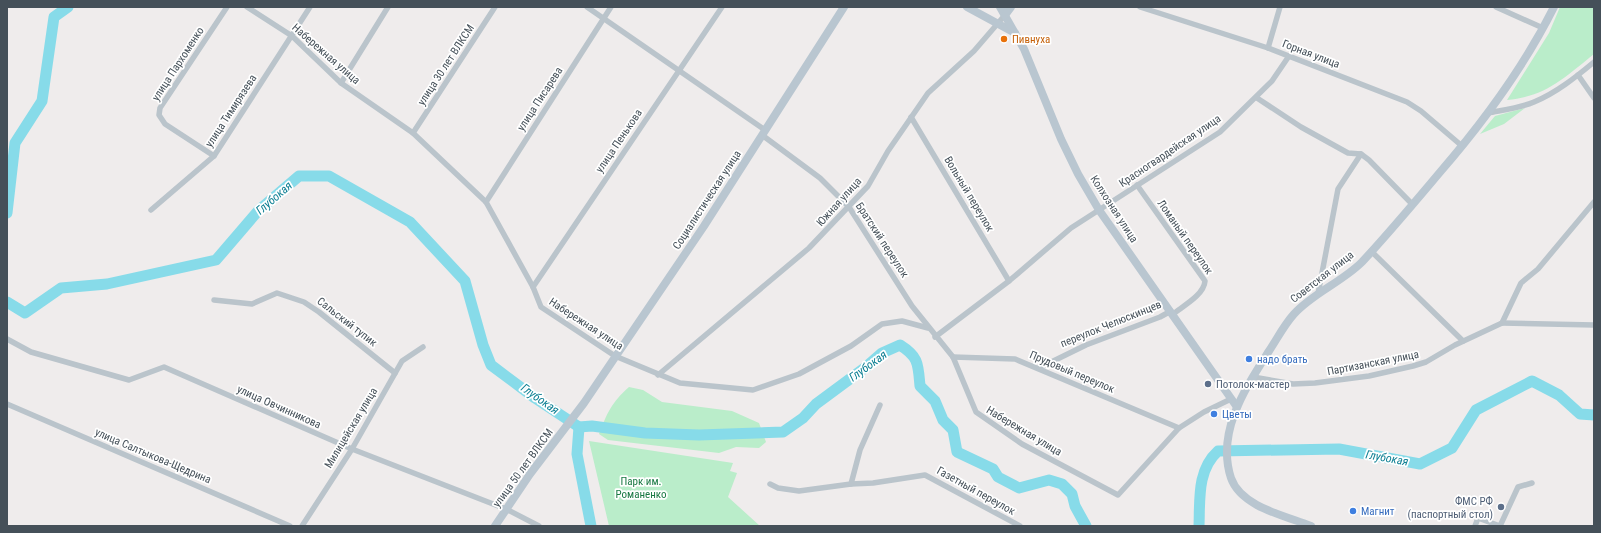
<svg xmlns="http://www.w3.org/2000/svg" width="1601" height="533" viewBox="0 0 1601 533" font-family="'Roboto Condensed',sans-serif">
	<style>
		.green { fill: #baedca }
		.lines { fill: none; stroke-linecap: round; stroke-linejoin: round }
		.river { stroke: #87dbe9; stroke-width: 11 }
		.street { stroke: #bac4cb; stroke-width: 5.5 }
		.secondary { stroke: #b9c6d0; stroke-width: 8 }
		.food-dot { fill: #e8710a; stroke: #fff; stroke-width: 1.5 }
		.shop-dot { fill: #3f7fe0; stroke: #fff; stroke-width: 1.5 }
		.service-dot { fill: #5c6f8a; stroke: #fff; stroke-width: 1.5 }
		.labels { text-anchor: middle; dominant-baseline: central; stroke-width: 3.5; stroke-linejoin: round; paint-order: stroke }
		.food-label { font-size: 11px; fill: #c56008; stroke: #fff; text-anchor: start }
		.street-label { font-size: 11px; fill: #455059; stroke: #fff }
		.shop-label { font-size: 11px; fill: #366cbe; stroke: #fff; text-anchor: start }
		.service-label { font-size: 11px; fill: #4e5e75; stroke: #fff; text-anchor: start }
		.park-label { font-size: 11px; fill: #187842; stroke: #fff }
		.water-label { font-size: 12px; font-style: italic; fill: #0f8094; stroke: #fff }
	</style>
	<rect width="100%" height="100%" fill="#efecec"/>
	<g class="green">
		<path d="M1560,7H1594V54C1564,78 1547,96 1507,100L1549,33Z"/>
		<polygon points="1525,108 1504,124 1480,134 1495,116"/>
		<path d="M629,387L643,390L662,402L732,411L759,423L766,442L759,448L736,447L719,453L608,440L599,434C607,413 612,402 629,387Z"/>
		<polygon points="589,441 733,463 730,471 737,473 728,497 760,526 609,526"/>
	</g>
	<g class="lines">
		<g class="river">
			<polyline points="7,213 15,143 42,101 54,17 68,7"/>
			<path d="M7,302L25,313L61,288L107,284L216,260L258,211L299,176H329L410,222L465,281L483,345L491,365L535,398L579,427L592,426L645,433L699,435L783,432L803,418L816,404L866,367L882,353L900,345C919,357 918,364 920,386L935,401L943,420L953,430L957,452L993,469L998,477L1019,488L1049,480L1062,484L1072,494L1075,506L1086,526"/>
			<polyline points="579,427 577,454 591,526"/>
			<path d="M1199,526C1200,499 1197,470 1218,451L1339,449L1420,464L1452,448L1476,410L1532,381L1559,395L1580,414L1594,415"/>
		</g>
		<g class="street">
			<polyline points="247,7 292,36 341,83 413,133 486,202 533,287 541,307 615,356 680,383 753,390 799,374 851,346 882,324 902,321 928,328"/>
			<polyline points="587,7 765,130"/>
			<polyline points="1140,7 1268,48 1407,102 1421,111 1462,146"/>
			<polyline points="1496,7 1543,28"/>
			<polyline points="1268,48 1280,7"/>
			<polyline points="1578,75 1594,98"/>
			<polyline points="341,83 388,7"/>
			<polyline points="1257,98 1301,127 1348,153 1361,154 1369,160 1412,204"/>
			<path d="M1488,113C1503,110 1520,108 1534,102C1556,93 1576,77 1594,62"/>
			<polyline points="911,117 1009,281"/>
			<polyline points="413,133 495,7"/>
			<polyline points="762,135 820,178 849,207 912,306 953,357 976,412 1022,444 1118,495 1179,428 1204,412 1231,399"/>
			<polyline points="214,156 165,124 159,115 160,108 227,7"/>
			<path d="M1137,185L1205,281C1204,295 1183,306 1173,314"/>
			<polyline points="486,202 611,7"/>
			<polyline points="151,210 214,156 310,7"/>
			<polyline points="1371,251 1463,341"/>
			<polyline points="533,287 722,7"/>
			<polyline points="1318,294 1338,189 1361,154"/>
			<polyline points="214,300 252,304 277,293 304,302 319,312 395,373"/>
			<polyline points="1502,323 1594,325"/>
			<polyline points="935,337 1009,281 1071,228 1220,132 1272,81 1289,56"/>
			<polyline points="7,339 31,352 129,380 164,367 352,449 506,509 539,526"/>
			<polyline points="953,357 1015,359 1179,428"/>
			<polyline points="1039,368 1086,345 1160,317 1171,311"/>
			<polyline points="658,375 809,248 868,186 888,151 928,93 974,51 1005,15"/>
			<polyline points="1253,377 1293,384 1315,383 1369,376 1413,366 1426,362 1455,345 1502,323 1521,283 1538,269 1594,202"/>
			<polyline points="7,404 290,526"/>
			<polyline points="770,484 778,488 799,491 851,484 873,483 925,475 1020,526"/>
			<polyline points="851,484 860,450 880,405"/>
			<polyline points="302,526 352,449 402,361 423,347"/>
			<polyline points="1475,526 1478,518 1500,526"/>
			<polyline points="1500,526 1518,487 1532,483"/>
		</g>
		<g class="secondary">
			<polyline points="967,7 1015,33"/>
			<polyline points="1000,7 1024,49 1061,139 1078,174 1099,210 1237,407"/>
			<polyline points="1005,15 1011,7"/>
			<polyline points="495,526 530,474 584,403 704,226 844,7"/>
			<path d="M1311,526C1286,516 1241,507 1231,478C1216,432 1245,389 1269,351C1277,339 1284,325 1294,314C1313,293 1342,282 1362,262C1389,233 1415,202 1441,171C1485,120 1524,67 1554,7"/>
		</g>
	</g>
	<circle class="food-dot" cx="1004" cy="39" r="4"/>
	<g class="shop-dot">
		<circle cx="1249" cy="359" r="4"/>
		<circle cx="1214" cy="414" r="4"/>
		<circle cx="1353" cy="511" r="4"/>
	</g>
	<g class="service-dot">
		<circle cx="1208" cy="384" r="4"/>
		<circle cx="1501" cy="507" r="4"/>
	</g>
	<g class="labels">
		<g class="food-label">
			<text x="1012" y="39">Пивнуха</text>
		</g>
		<g class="street-label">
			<text transform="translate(326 54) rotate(41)">Набережная улица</text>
			<text transform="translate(1311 54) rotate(21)">Горная улица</text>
			<text transform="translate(178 64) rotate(-57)">улица Пархоменко</text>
			<text transform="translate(446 65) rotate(-57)">улица 30 лет ВЛКСМ</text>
			<text transform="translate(540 99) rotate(-57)">улица Писарева</text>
			<text transform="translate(231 111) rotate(-57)">улица Тимирязева</text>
			<text transform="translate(619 141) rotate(-56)">улица Пенькова</text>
			<text transform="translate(1170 151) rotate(-34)">Красногвардейская улица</text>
			<text transform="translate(969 194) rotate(59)">Вольный переулок</text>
			<text transform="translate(707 200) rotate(-57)">Социалистическая улица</text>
			<text transform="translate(839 202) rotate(-48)">Южная улица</text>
			<text transform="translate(1114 209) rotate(57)">Колхозная улица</text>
			<text transform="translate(1185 237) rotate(55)">Ломаный переулок</text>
			<text transform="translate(882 240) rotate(57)">Братский переулок</text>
			<text transform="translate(1322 277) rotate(-38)">Советская улица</text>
			<text transform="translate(347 322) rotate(38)">Сальский тупик</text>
			<text transform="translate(586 324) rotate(33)">Набережная улица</text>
			<text transform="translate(1111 324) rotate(-22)">переулок Челюскинцев</text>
			<text transform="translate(1373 363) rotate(-11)">Партизанская улица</text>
			<text transform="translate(1072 372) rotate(23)">Прудовый переулок</text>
			<text transform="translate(279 407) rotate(24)">улица Овчинникова</text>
			<text transform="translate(351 428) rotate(-59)">Милицейская улица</text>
			<text transform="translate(1024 431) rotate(31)">Набережная улица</text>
			<text transform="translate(153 456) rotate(23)">улица Салтыкова-Щедрина</text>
			<text transform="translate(523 468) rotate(-54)">улица 50 лет ВЛКСМ</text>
			<text transform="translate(976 491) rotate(29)">Газетный переулок</text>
		</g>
		<g class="shop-label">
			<text x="1257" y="359">надо брать</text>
			<text x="1222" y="414">Цветы</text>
			<text x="1361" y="511">Магнит</text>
		</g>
		<g class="service-label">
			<text x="1216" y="384">Потолок-мастер</text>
			<text x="1493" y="501" text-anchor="end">ФМС РФ<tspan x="1493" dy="13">(паспортный стол)</tspan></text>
		</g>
		<g class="park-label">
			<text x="641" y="481">Парк им.<tspan x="641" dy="13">Романенко</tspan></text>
		</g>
		<g class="water-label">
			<text transform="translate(274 198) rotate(-41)">Глубокая</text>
			<text transform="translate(868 366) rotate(-36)">Глубокая</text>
			<text transform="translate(540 399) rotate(35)">Глубокая</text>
			<text transform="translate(1387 458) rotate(10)">Глубокая</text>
		</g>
	</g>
	<rect width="1601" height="533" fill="none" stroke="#455059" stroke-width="16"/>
</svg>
